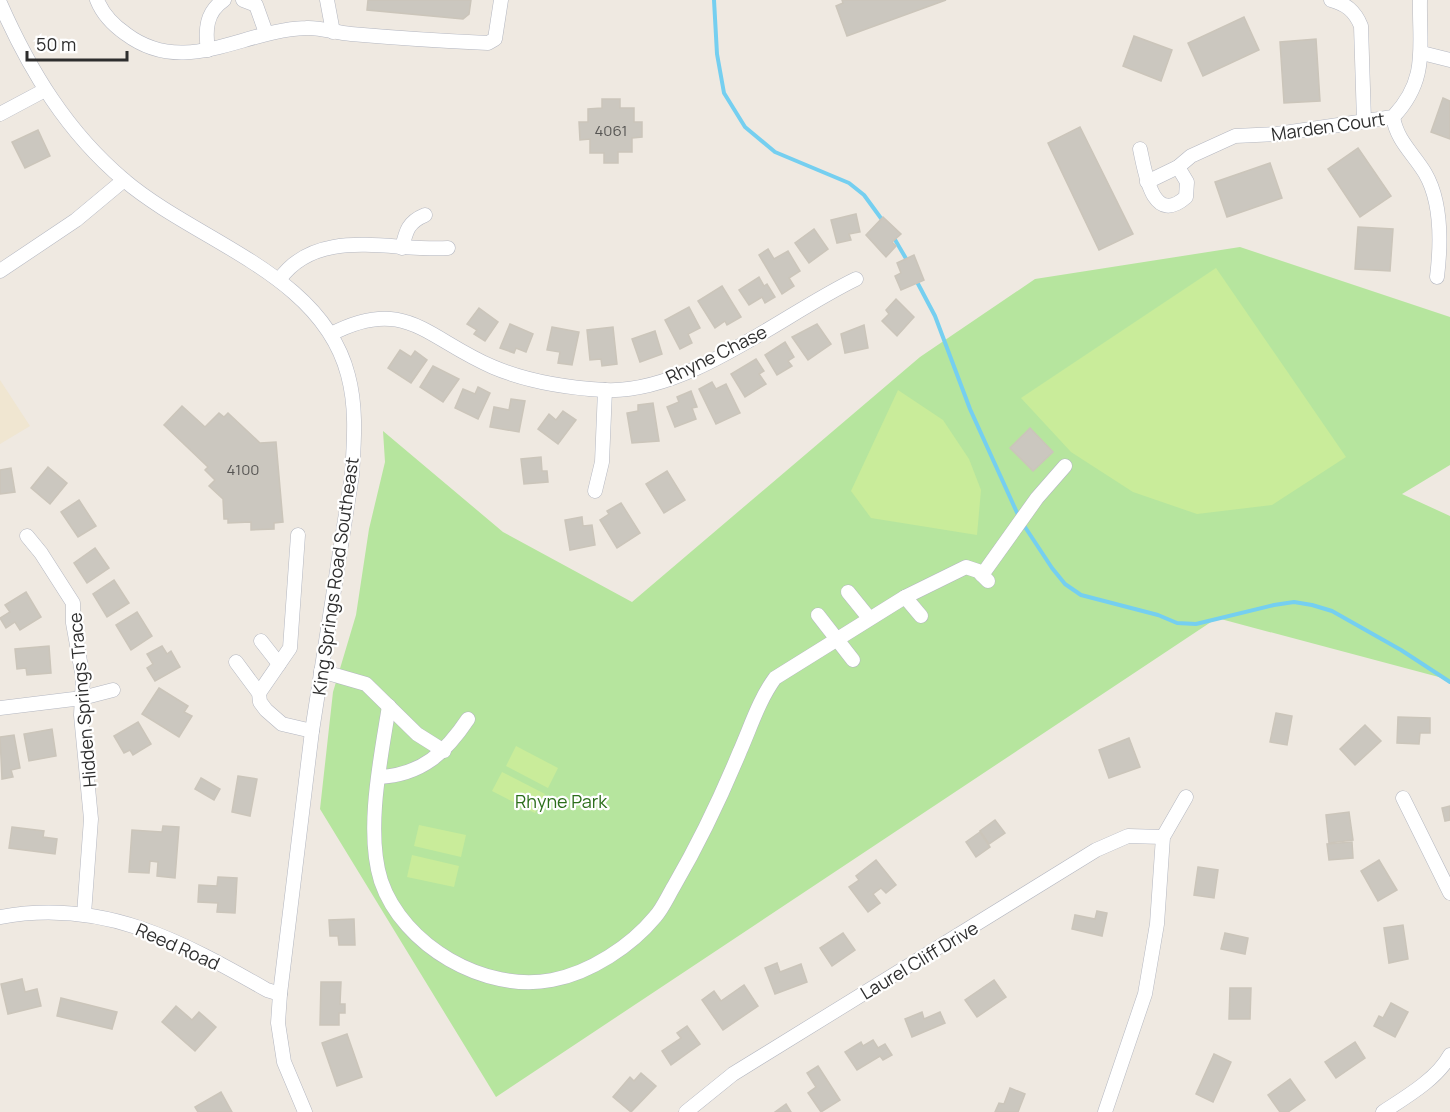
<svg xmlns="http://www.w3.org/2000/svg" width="1450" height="1112" viewBox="0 0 1450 1112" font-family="Manrope,sans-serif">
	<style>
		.education { fill: #f0e6d1 }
		.green { fill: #b6e59e }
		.pitch { fill: #c9ec9a }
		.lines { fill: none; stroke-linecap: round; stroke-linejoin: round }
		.stream { stroke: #75cff0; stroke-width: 4 }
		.building { fill: #cbc7bf; stroke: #cbc5ba; stroke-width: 1.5 }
		.minor-casing { stroke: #b4b7c1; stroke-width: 15 }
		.minor { stroke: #fff; stroke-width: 14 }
		.labels { text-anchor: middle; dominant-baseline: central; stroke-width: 4.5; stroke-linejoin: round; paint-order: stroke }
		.number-label { font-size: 15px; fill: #555452 }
		.street-label { font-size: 18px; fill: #2e2e2e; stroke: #fff }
		.park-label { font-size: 18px; fill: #2c6e1b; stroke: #fff }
	</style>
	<rect width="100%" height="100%" fill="#efe9e1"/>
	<polygon class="education" points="0,380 30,426 0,444"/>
	<polygon class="green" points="1240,247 1450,317 1450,465 1402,494 1450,516 1450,680 1217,618 496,1097 320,809 333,692 356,615 369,529 385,462 383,431 503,532 632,602 920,357 1035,279"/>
	<g class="pitch">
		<polygon points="1216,268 1346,457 1272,505 1197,514 1133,492 1071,452 1021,398"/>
		<polygon points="898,390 943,420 969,459 981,490 977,535 871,518 851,491"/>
		<polygon points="516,746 558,768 548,788 506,766"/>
		<polygon points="502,772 545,794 535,813 492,791"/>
		<polygon points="419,825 466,835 461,857 414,846"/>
		<polygon points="412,855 459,866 454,887 407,877"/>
	</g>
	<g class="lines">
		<g class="stream">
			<polyline points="714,0 717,54 724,93 745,127 775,152 849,183 864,195 883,221"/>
			<polyline points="894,238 908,262"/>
			<polyline points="916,280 935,316 970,409 1019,517"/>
			<polyline points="1023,524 1052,568 1065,584 1081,595 1158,615 1177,623 1196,624 1274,605 1294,602 1312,605 1332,611 1401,650 1450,682"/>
		</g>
	</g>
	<g class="building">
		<polygon points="368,0 471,0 469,14 463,19 367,10"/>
		<polygon points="842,0 946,0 847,36 836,6 843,3"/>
		<polygon points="1244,17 1259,50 1203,76 1188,43"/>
		<polygon points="1134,36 1172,50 1161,81 1123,66"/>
		<polygon points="1316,39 1320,101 1284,103 1280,42"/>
		<polygon points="1443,98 1450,101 1450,139 1431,132"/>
		<polygon points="602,99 620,99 620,108 634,108 634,122 642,122 642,137 632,138 632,152 618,152 618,163 604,163 604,153 590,153 590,139 580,140 579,122 588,122 588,109 602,108"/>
		<polygon points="1080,127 1133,234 1099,250 1048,143"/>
		<polygon points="38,130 50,156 25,168 12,142"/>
		<polygon points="1358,148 1391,196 1360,217 1328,169"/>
		<polygon points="1270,163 1282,198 1227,217 1215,182"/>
		<polygon points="856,214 860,232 849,234 851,240 837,243 831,220"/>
		<polygon points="883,217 901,234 892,242 896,246 886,257 866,235"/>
		<polygon points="1358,227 1393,229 1390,271 1355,269"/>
		<polygon points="814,229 828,249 809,263 795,243"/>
		<polygon points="768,249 774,259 788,251 800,271 789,278 794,286 782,294 759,255"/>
		<polygon points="914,255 924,280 901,290 895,276 901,273 897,263"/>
		<polygon points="759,277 764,286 767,284 775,297 765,303 762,297 749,305 739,290"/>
		<polygon points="722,286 741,317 727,325 725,321 715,328 698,301"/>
		<polygon points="896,299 914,317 897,336 882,321 889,314 886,310"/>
		<polygon points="689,307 700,328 688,334 692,343 680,349 665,320"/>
		<polygon points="479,308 498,322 485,341 474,334 477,330 467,324"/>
		<polygon points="510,324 533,334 526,352 516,348 514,353 500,348"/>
		<polygon points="817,324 831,344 808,360 792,337"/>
		<polygon points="864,325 868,348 845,353 841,334"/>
		<polygon points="552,327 579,332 572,365 558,363 560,352 547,350"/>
		<polygon points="613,327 617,364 602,366 601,359 590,360 587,330"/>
		<polygon points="655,331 662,354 640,362 632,339"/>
		<polygon points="785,342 794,357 788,361 792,366 777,375 765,355"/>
		<polygon points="400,350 411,357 415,351 427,360 411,383 388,368"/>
		<polygon points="756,359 764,371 759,374 766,384 745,397 731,374"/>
		<polygon points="433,366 459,379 443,402 420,387"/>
		<polygon points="712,382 716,389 726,384 740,413 716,424 699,389"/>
		<polygon points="478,387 490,393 478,419 455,408 463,389 475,394"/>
		<polygon points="691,391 697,407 692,408 696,419 675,427 667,407 679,402 677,397"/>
		<polygon points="511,399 525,401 519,432 490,427 494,407 509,410"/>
		<polygon points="653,403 659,441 632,443 627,413 638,411 638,405"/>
		<polygon points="182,406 205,427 219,413 224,417 228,413 260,443 276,442 283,522 274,523 274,529 251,530 251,522 228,523 228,519 224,519 223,499 209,486 215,480 205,470 208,467 164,425"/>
		<polygon points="563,411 576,420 558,444 538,429 549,414 556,420"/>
		<polygon points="1030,428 1053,452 1033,471 1010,448"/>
		<polygon points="541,457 542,471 547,471 548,482 524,484 521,459"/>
		<polygon points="48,467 67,483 50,504 31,488"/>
		<polygon points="11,468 15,492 0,494 0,470"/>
		<polygon points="667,471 685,500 664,513 646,484"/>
		<polygon points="79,500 96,526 78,537 61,512"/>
		<polygon points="621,503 640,533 617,548 600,520 609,514 607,511"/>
		<polygon points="582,517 583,526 592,525 595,545 570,550 565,520"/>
		<polygon points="95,548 109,568 87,583 74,563"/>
		<polygon points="114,580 129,603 107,617 93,594"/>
		<polygon points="26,592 41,617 20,630 15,622 6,628 0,618 10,612 5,605"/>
		<polygon points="137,612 152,636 131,650 116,625"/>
		<polygon points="49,646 51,673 27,675 26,668 17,669 15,649"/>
		<polygon points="162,646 167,654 171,651 180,667 155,681 147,668 153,664 147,654"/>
		<polygon points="159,688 188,706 184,712 192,716 179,737 142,714"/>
		<polygon points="1276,713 1292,716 1287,745 1270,742"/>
		<polygon points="1398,717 1430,718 1430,733 1420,733 1419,744 1397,743"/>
		<polygon points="138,722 151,744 133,755 130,750 124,753 114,736"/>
		<polygon points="1365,725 1381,741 1355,765 1340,749"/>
		<polygon points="52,729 56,756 29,761 24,734"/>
		<polygon points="14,735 20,768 11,770 13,777 2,779 0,737"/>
		<polygon points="1129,738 1140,767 1109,778 1099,750"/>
		<polygon points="238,776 257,779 250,816 232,812"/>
		<polygon points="201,778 220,789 214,800 195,789"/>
		<polygon points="1450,806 1450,820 1445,821 1442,808"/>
		<polygon points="1349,812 1353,840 1329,843 1326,815"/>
		<polygon points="995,820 1005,833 989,844 980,831"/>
		<polygon points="163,826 179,827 175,878 157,876 158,862 150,861 149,873 129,872 132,830 162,832"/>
		<polygon points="12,827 44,831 43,837 57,839 55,854 9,848"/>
		<polygon points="980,832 990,847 976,857 966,842"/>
		<polygon points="1352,842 1353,858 1329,860 1327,844"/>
		<polygon points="876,860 896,885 886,893 881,888 873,894 880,903 868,912 849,887 859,880 856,876"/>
		<polygon points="1379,860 1397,890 1378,901 1361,871"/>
		<polygon points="1198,867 1218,870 1214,898 1194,895"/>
		<polygon points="218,877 237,878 235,913 217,912 218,903 198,902 199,885 217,886"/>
		<polygon points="1097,911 1107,913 1102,936 1072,929 1075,915 1095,919"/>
		<polygon points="354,919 355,945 339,945 338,936 330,936 329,920"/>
		<polygon points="1403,925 1408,959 1389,963 1384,928"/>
		<polygon points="843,933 855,950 832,966 820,948"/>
		<polygon points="1225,933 1248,938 1245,954 1221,949"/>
		<polygon points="777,963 780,972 801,964 807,982 775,994 765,968"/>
		<polygon points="22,979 25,992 37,989 41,1006 8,1014 1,984"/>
		<polygon points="994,980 1006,997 977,1017 965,1000"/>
		<polygon points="321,982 341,982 340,1004 345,1004 345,1013 339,1013 339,1025 320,1025"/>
		<polygon points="744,985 758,1006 723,1030 702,1000 714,991 721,1001"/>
		<polygon points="1230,988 1251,988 1250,1019 1229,1019"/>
		<polygon points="61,998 117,1012 112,1029 57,1016"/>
		<polygon points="1391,1003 1408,1012 1395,1037 1374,1026 1379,1016 1383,1018"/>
		<polygon points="176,1006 192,1020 199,1012 216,1027 195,1051 162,1022"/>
		<polygon points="922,1012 924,1019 940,1012 945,1023 912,1037 905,1019"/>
		<polygon points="687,1026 700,1044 671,1065 662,1051 681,1038 677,1033"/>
		<polygon points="347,1034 362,1077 337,1086 322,1043"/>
		<polygon points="873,1040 878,1048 885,1044 892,1055 883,1060 880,1056 857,1070 845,1052 861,1042 863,1046"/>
		<polygon points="1355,1042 1365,1058 1336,1078 1325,1062"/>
		<polygon points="1214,1054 1231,1062 1213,1102 1196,1094"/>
		<polygon points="818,1066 840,1100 821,1112 808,1093 816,1087 807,1073"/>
		<polygon points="641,1073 656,1086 631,1112 613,1097 630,1077 634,1081"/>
		<polygon points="1290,1079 1305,1100 1288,1112 1280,1112 1268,1095"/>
		<polygon points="1010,1088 1025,1094 1018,1112 995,1112 999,1103 1004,1104"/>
		<polygon points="221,1092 232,1112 198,1112 195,1107"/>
		<polygon points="786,1104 791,1112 775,1112"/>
	</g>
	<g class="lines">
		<defs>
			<g id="minor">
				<path d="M97,0C103,15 113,25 126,34C185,78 242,30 306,28C320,27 336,33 351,34C397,38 442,41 488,43L495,39L501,0"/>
				<polyline points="243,0 256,5 266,33"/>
				<polyline points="327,0 333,32"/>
				<path d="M1331,0C1346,4 1355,11 1361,26L1364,121"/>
				<path d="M0,3C30,71 67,132 124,180C197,242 322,274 348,375C357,408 354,442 352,475L312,731L280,994L278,1023L284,1062L305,1112"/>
				<path d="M208,50C205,30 206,12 224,0"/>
				<polyline points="1422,53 1450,60"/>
				<polyline points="0,114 45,90"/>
				<path d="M1393,117C1397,141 1413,153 1425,173C1442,202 1441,244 1437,277"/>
				<path d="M1140,149C1145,171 1152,227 1186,197L1187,182L1178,167"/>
				<path d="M1147,182L1178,167L1191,156L1235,136L1277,134L1393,117C1429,79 1419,47 1420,0"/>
				<path d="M402,248C406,231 408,222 425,215"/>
				<polyline points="0,271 76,220 124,180"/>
				<path d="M279,280C318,225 392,252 448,248"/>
				<path d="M331,334C406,295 427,339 493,367C526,381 569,388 605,390C688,394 783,314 856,279"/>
				<polyline points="595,491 602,462 605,390"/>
				<polyline points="27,536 41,553 73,603 73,623 83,678 81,715 91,819 84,914"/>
				<polyline points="982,575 1037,498 1065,466"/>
				<polyline points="848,592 869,618"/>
				<polyline points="905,597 921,616"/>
				<polyline points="818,615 853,660"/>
				<polyline points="261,641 279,664"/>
				<polyline points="236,662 259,693 260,702 266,710 282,724 312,731"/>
				<polyline points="321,671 366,684 417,734 444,751"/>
				<polyline points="259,693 290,648 298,535"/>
				<path d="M389,706C381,757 365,831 381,881C403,946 485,993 552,980C590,973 631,946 655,917C663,908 668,896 674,886C699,843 721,797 740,751C751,726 759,700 775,678L905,597L966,567L978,571L988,581"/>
				<polyline points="0,708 82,698 113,690"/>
				<path d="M379,777C422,775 446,752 468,719"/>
				<polyline points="1403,798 1450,893"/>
				<path d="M0,917C103,898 181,941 267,990L280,994"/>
				<polyline points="686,1112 733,1074 1096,850 1128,836 1163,837"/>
				<polyline points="1105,1112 1145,994 1157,924 1163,837 1186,797"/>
				<path d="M1383,1112C1406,1097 1437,1079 1450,1055"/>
			</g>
		</defs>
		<use href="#minor" class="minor-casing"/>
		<use href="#minor" class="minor"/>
	</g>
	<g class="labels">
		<g class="number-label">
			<text x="611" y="130">4061</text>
			<text x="243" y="469">4100</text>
		</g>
		<g class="street-label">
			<text transform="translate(1328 126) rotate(-8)">Marden Court</text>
			<text transform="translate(716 354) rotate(-26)">Rhyne Chase</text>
			<text transform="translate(335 576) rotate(-82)">King Springs Road Southeast</text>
			<text transform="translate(82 700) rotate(-95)">Hidden Springs Trace</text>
			<text transform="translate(178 946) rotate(24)">Reed Road</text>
			<text transform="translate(919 960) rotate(-31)">Laurel Cliff Drive</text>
		</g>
		<g class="park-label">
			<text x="561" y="801">Rhyne Park</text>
		</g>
	</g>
	<path d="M27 51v9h100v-9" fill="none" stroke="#2e2e2e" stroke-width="3"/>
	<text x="36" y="51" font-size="18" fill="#2e2e2e" stroke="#ffffff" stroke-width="4.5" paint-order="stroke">50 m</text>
</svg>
